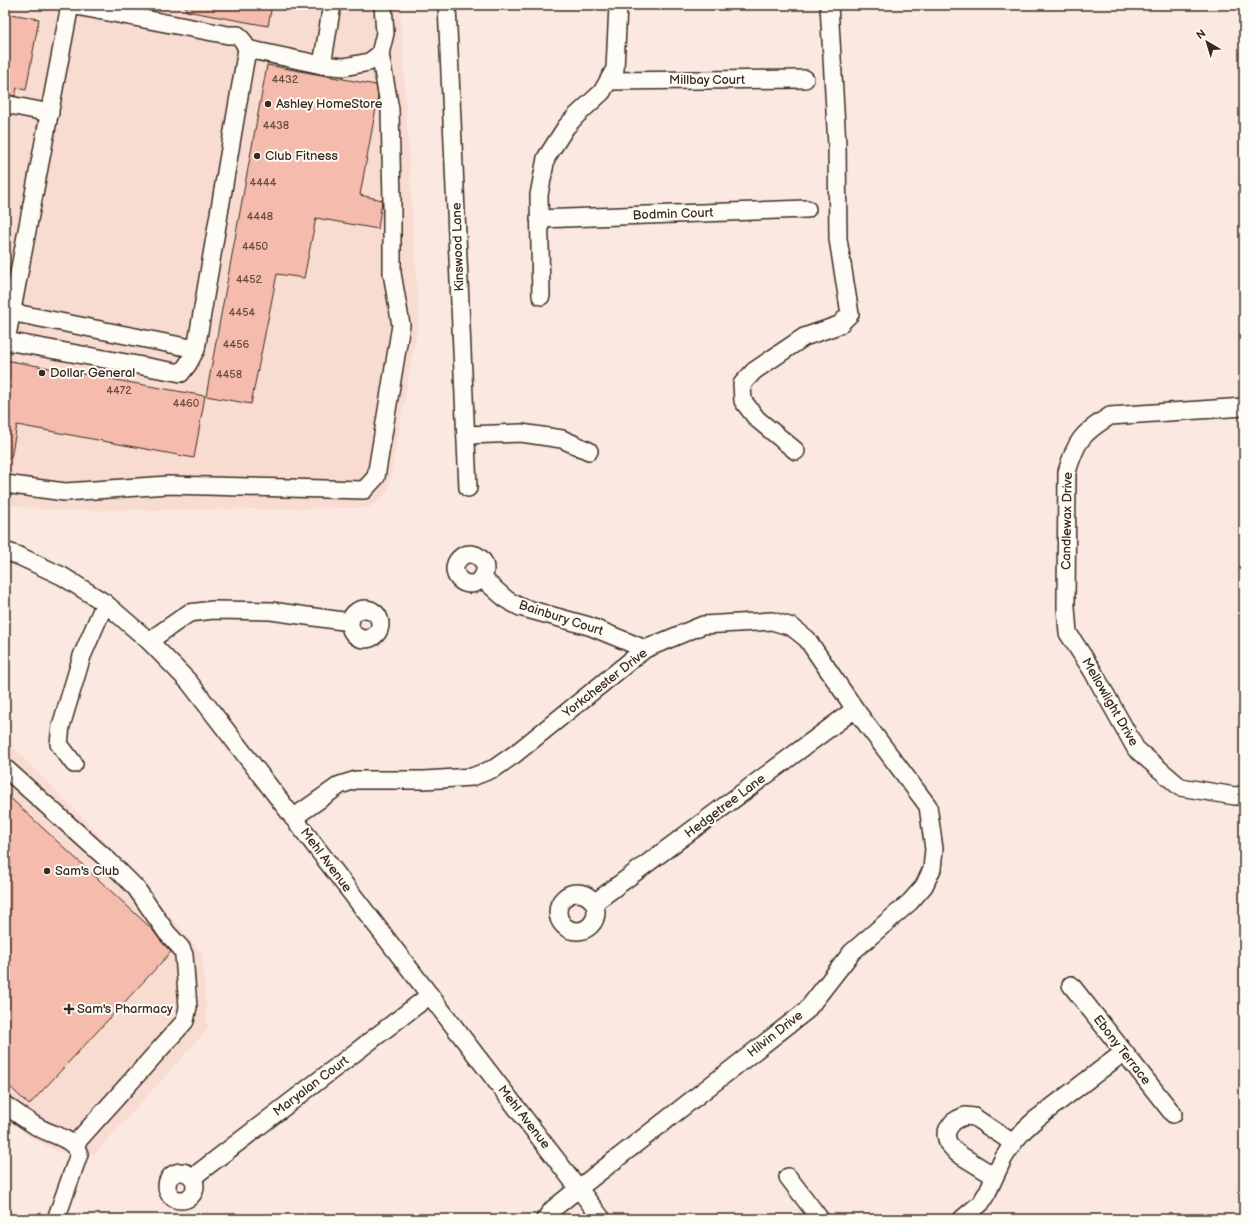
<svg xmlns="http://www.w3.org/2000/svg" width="1249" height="1224" viewBox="0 0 1249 1224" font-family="'Balsamiq Sans',sans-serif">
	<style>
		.built { fill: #f9dcd1 }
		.building { fill: #f5bcad; stroke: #3b2a1e }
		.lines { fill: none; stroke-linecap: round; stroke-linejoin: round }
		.minor-casing { stroke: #3b2a1e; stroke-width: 20 }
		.minor { stroke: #fdfcf7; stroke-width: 17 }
		.poi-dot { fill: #3b2a1e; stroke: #fdfcf7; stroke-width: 1.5 }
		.labels { text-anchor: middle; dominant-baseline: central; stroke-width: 4; stroke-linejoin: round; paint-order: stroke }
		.number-label { font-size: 11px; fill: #6a4e42 }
		.street-label { font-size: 13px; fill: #3b2a1e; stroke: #fdfcf7 }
		.poi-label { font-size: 13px; fill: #3b2a1e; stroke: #fdfcf7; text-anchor: start }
	</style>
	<rect width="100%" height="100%" fill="#fbe9e1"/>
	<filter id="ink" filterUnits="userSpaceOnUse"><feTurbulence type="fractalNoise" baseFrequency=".025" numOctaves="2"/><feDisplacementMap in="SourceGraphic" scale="8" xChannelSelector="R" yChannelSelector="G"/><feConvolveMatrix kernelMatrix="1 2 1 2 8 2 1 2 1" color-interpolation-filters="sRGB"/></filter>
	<g filter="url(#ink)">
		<g class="built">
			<polygon points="5,5 400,5 419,320 389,488 382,499 368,508 55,511 5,505"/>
			<polygon points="5,743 12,746 93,828 202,953 208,1029 95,1154 60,1153 30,1137 5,1117"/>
		</g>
		<g class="building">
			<polygon points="186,5 272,5 268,26 186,11"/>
			<polygon points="5,13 39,19 26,90 17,88 15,96 5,94"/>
			<polygon points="267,65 376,85 378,97 360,195 382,200 378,229 316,218 304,278 277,274 251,404 206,396"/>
			<polygon points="5,360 205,396 194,458 17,425 11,458 5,458"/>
			<polygon points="5,793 152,929 160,940 171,952 29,1105 5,1082"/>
		</g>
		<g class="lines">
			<defs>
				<g id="minor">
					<polyline points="70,5 6,341 181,373 188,364 196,349 247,49 243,41 238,35 228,35 71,5"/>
					<polyline points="447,5 468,488"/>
					<polyline points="247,49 322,65 344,67 369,62 380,54 385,33 383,5"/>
					<polyline points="322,65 332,5"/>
					<polyline points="609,81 805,79"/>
					<polyline points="5,104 50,113"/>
					<polyline points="539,219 807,209"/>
					<polyline points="541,296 539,195 546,158 566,127 576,116 602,92 615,69 618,5"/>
					<polyline points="5,311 196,349"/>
					<path d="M1244,407L1110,416C1082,433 1076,441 1067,472L1066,607L1068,633L1092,670L1136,749L1180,787L1235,796L1244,795"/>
					<polyline points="466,435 521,433 562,439 589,451"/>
					<polyline points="796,451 757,419 743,401 742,384 754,371 804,337 839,325 850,314 838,239 837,145 829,5"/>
					<polyline points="5,484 65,492 168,485 364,490 376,477 401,325 392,273 392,201 390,109 380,54"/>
					<polyline points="5,551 19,556 62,576 105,603 149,641 189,682 602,1219"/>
					<circle cx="470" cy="569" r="15"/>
					<polyline points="482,578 507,600 520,607 589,626 645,649"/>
					<circle cx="365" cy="624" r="15"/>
					<polyline points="149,641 189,613 213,610 271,611 350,622"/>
					<polyline points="74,764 59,744 61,726 82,656 105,603"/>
					<polyline points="5,768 109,861 136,888 167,933 181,948 184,955 188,1007 185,1021 74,1145"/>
					<polyline points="293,818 340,785 356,780 424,780 472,777 495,768 515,754 645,649 703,625 772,621 792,627 807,639 855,709 928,806 934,849 932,869 924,886 910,902 852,952 806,1011 579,1188 553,1209 545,1219"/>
					<circle cx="577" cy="912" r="19"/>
					<polyline points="594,903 855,709"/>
					<polyline points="1071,985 1173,1114"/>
					<path d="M5,1105C15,1112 25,1119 36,1126C50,1135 73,1137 79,1154L56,1219"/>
					<circle cx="181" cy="1186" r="14"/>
					<polyline points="994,1176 957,1153 948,1143 946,1135 948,1129 953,1122 958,1119 965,1116 974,1117 1013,1143"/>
					<polyline points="193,1177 430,995"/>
					<polyline points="788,1177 820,1219"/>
					<polyline points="962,1219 981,1203 988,1191 1003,1159 1013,1143 1024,1130 1035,1120 1124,1052"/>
				</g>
			</defs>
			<use href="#minor" class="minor-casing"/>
			<use href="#minor" class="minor"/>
		</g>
	</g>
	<g class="poi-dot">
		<circle cx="268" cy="104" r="4"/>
		<circle cx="257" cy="156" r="4"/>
		<circle cx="42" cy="373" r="4"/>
		<circle cx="47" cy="871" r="4"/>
		<path d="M67 1003h4v4h4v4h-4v4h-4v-4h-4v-4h4z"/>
	</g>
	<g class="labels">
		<g class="number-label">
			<text x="285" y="79">4432</text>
			<text x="276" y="125">4438</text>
			<text x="263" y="182">4444</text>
			<text x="260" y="216">4448</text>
			<text x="255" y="246">4450</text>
			<text x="249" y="279">4452</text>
			<text x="242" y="312">4454</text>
			<text x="236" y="344">4456</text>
			<text x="229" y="374">4458</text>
			<text x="119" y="390">4472</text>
			<text x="186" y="403">4460</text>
		</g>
		<g class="street-label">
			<text x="707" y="80">Millbay Court</text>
			<text transform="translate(673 214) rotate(-2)">Bodmin Court</text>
			<text transform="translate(458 247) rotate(-92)">Kinswood Lane</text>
			<text transform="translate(1067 521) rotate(-89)">Candlewax Drive</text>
			<text transform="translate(561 618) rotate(18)">Bainbury Court</text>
			<text transform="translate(605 683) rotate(-38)">Yorkchester Drive</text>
			<text transform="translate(1110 702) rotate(60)">Mellowlight Drive</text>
			<text transform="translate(725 806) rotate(-37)">Hedgetree Lane</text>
			<text transform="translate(326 860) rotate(53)">Mehl Avenue</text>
			<text transform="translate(775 1034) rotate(-38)">Hilvin Drive</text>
			<text transform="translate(1122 1050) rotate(52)">Ebony Terrace</text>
			<text transform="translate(311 1086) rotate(-37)">Maryalan Court</text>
			<text transform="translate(524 1117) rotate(52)">Mehl Avenue</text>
		</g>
		<g class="poi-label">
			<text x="276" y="104">Ashley HomeStore</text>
			<text x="265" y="156">Club Fitness</text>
			<text x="50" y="373">Dollar General</text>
			<text x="55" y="871">Sam's Club</text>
			<text x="77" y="1009">Sam's Pharmacy</text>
		</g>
	</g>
	<rect width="1249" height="1224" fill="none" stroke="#fdfcf7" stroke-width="20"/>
	<rect x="10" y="10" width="1229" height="1204" fill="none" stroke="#3b2a1e" stroke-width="1.5" filter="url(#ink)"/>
	<g transform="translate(1207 42) rotate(322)" stroke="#fdfcf7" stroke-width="3" paint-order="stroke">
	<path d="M0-3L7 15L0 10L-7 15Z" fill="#3b2a1e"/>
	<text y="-6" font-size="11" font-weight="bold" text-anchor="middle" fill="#3b2a1e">N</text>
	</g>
</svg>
